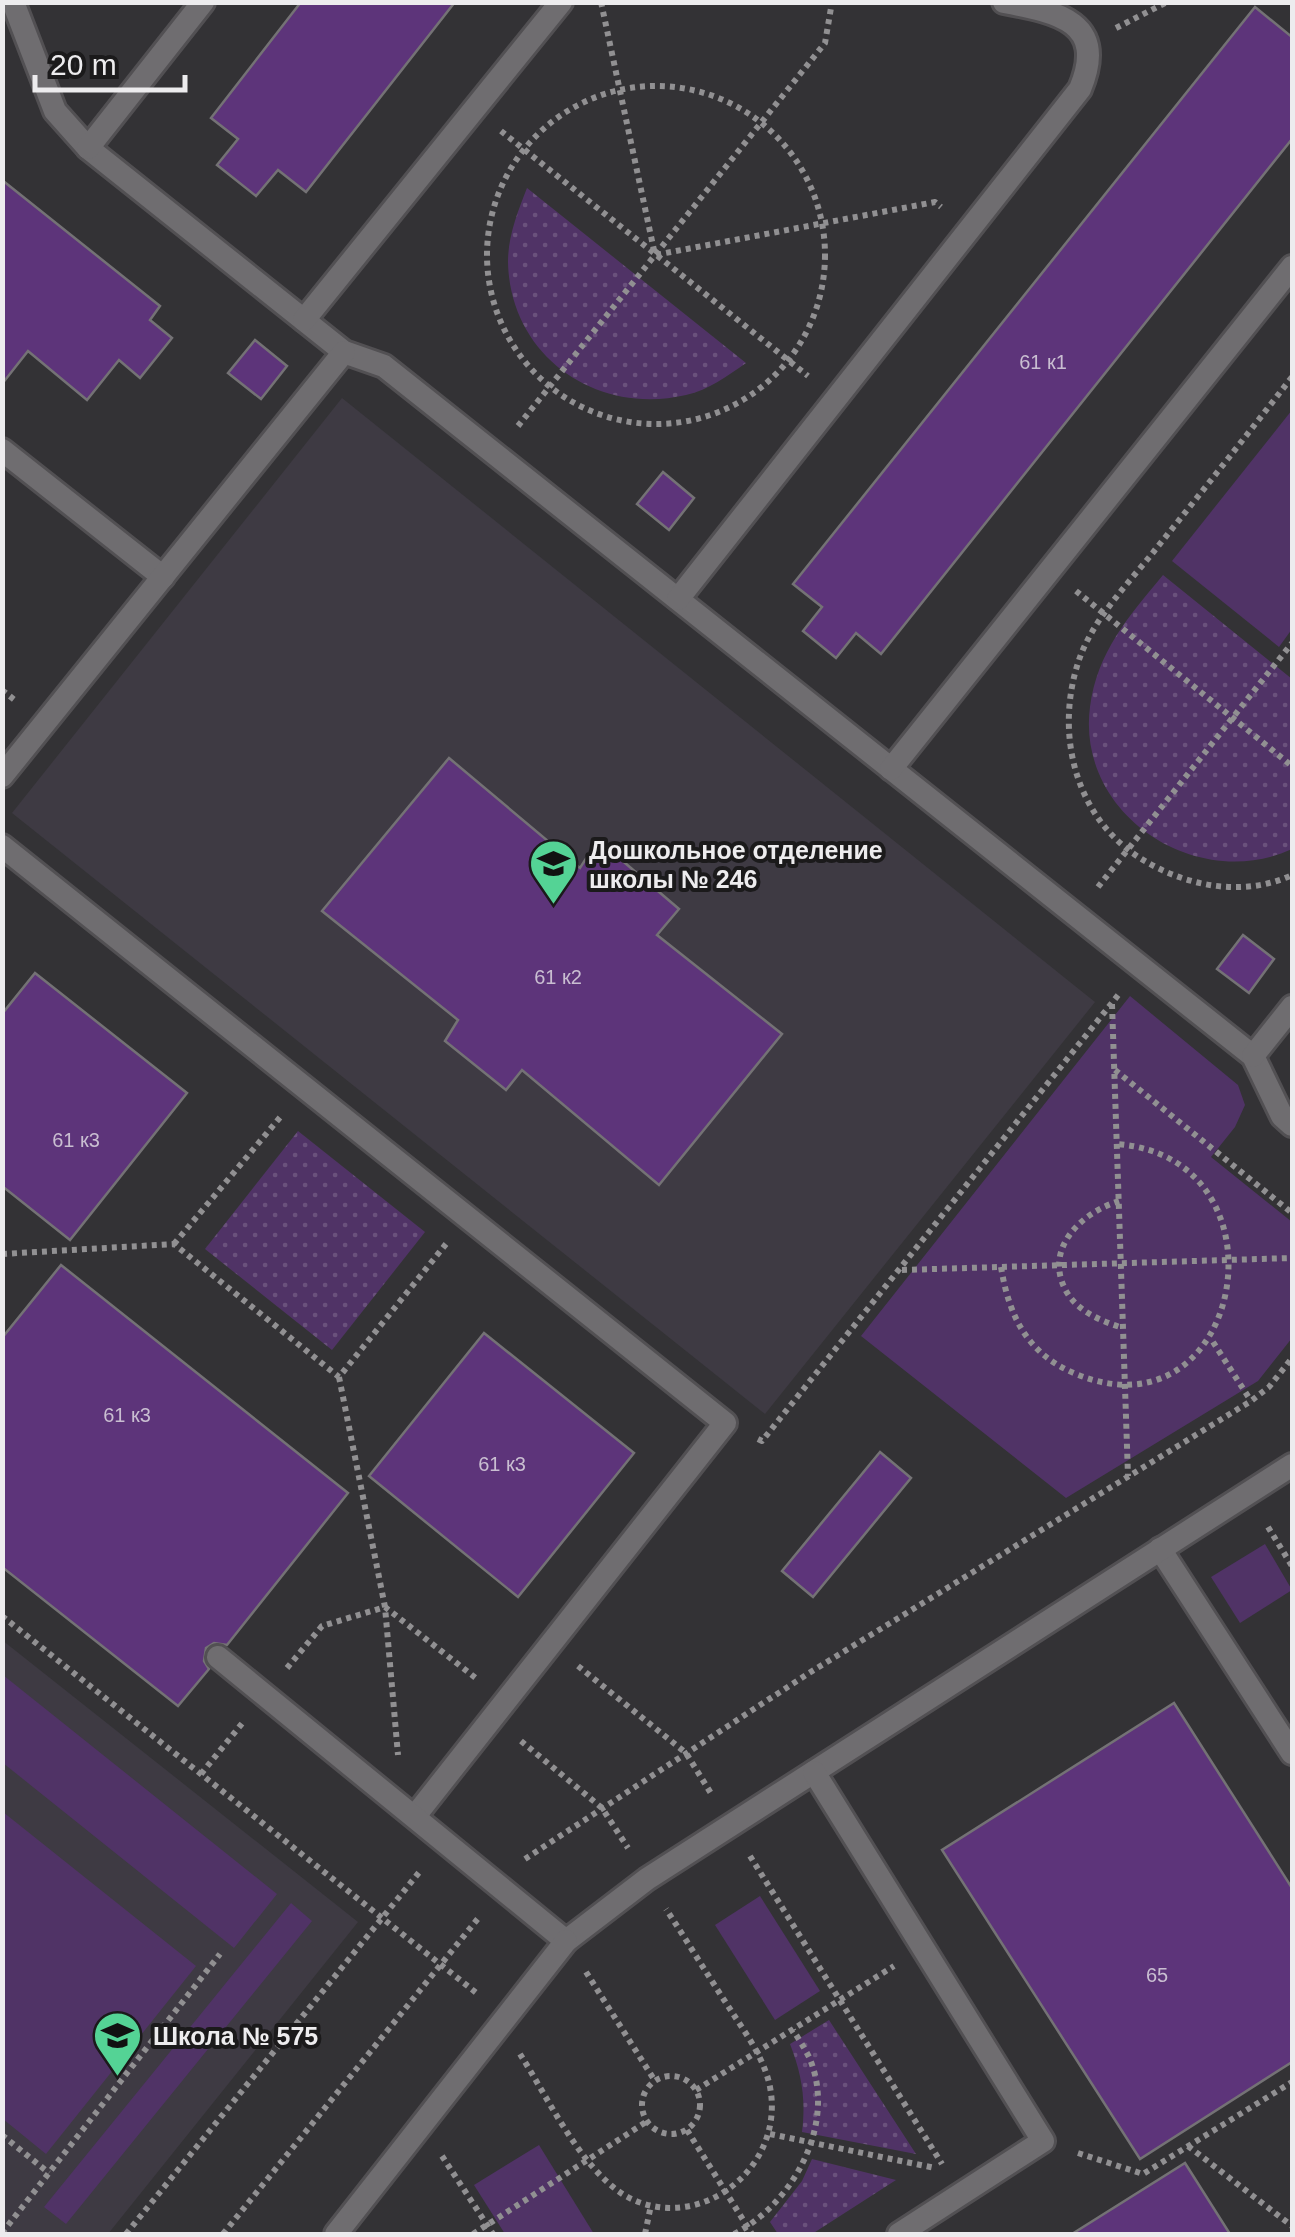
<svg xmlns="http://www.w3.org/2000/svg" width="1295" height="2237" viewBox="0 0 1295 2237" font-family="Helvetica,sans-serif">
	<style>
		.built { fill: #3e3a43 }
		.grass { fill: #503366 }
		.park { fill: url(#park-dots) }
		.building { fill: #5d347a; stroke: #747275; stroke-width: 2.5 }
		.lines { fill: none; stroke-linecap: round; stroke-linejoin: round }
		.service-casing { stroke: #525053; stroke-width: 28 }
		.path { stroke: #919092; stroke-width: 6; stroke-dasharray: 5 5; stroke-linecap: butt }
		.service { stroke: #6f6d70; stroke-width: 22 }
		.labels { text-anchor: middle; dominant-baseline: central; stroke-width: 8; stroke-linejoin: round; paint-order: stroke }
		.number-label { font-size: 20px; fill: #c9bed1 }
		.poi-label { font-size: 25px; font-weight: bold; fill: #edecee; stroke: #1b1a1b; text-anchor: start }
	</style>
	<defs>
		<pattern id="park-dots" width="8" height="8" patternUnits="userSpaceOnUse" patternTransform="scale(2.5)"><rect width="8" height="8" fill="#503366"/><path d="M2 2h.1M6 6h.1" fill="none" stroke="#6a517c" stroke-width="1.8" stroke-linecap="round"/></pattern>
	</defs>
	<rect width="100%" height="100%" fill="#333235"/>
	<g class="built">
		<polygon points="342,398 1095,1002 765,1414 12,813"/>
		<polygon points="2,1640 358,1922 108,2234 3,2234"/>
	</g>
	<g class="grass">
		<polygon points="1292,410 1292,629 1279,647 1172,561"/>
		<polygon points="1130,996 1238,1085 1245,1105 1235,1127 1211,1157 1292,1222 1292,1338 1258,1381 1066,1498 861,1336"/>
		<polygon points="1265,1544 1292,1590 1240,1623 1211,1577"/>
		<polygon points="3,1675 277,1894 234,1948 3,1763"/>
		<polygon points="3,1812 196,1966 46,2154 3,2119"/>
		<polygon points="760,1896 820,1991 775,2020 715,1925"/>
		<polygon points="291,1903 312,1921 66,2224 44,2207"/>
		<polygon points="539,2145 594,2234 505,2234 474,2185"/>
	</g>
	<g class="park">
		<path d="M527,188L746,363C727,376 709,390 686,395C596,416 510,356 508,262C508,236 518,211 527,188Z"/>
		<path d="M1163,575L1292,679V849C1197,893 1076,815 1090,707C1097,652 1129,616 1163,575Z"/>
		<polygon points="298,1131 425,1232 332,1350 205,1249"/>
		<path d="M829,2020L916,2154L802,2132C806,2099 802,2075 790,2044Z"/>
		<polygon points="812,2159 896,2180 812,2234 778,2234 770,2222 802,2181"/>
	</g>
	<g class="building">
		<polygon points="301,2 455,2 306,192 278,170 256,196 217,165 238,139 211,118"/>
		<polygon points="1255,7 1292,37 1292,139 881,654 856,633 836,658 803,631 822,607 793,584"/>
		<polygon points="2,180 160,306 150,320 172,338 140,378 119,360 87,400 28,351 2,384"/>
		<polygon points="255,340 287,366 261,399 228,373"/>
		<polygon points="663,472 694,498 669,530 637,504"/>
		<polygon points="449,758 580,868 598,840 679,909 657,935 782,1034 659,1185 522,1070 506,1090 445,1041 458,1020 322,911"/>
		<polygon points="1243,935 1274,959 1249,993 1217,969"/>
		<polygon points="35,973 187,1093 70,1240 2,1186 2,1014"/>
		<polygon points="61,1265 348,1493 227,1645 214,1643 206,1648 204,1661 209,1669 178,1706 2,1567 2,1338"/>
		<polygon points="484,1333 634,1453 518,1597 369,1476"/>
		<polygon points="880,1452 911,1478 813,1597 782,1571"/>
		<polygon points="1174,1703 1292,1888 1292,2062 1140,2159 942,1850"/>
		<polygon points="1185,2163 1230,2234 1072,2234"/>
	</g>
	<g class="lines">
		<defs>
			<g id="service">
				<polyline points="13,2 55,111 88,148 344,352 384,366 1253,1056 1282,1116 1292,1125"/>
				<polyline points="88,148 203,2"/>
				<polyline points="304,320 561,2"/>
				<polyline points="2,450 163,577"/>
				<path d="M678,599L1080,89C1108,22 1058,12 1004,2"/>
				<polyline points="891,769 1292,267"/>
				<polyline points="2,776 344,352"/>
				<polyline points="2,846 725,1423 415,1816"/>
				<polyline points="1253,1056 1292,1007"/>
				<polyline points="1160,1549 1292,1753"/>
				<polyline points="218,1657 566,1941 647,1879 1292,1465"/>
				<polyline points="814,1772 1043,2141 899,2234"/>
				<polyline points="336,2234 566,1941"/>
			</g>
		</defs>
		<use href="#service" class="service-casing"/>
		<g class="path">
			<polyline points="601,2 655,255 935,202 941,207"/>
			<polyline points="1116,28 1167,2"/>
			<circle cx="656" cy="255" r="169"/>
			<polyline points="501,131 808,376"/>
			<path d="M1292,377C1247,435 1201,493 1155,550C1128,584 1091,621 1078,663C1055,734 1075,817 1140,858C1184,886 1243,898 1292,875"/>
			<polyline points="518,426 825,43 832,2"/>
			<polyline points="1076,591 1292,766"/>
			<polyline points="2,690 16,701"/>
			<polyline points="1098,887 1292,643"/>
			<polyline points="1112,1004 1128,1476"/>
			<polyline points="1115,1070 1292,1213"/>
			<path d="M1119,1201C1083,1212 1044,1247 1065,1289C1076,1311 1101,1321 1123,1328"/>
			<polyline points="174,1244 282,1115"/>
			<polyline points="2,1254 174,1244 339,1377 446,1244"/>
			<path d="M1001,1267C1009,1316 1027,1354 1076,1374C1244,1443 1295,1158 1117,1144"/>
			<polyline points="902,1270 1292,1258"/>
			<polyline points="1213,1342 1251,1401"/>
			<polyline points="339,1377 385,1607 398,1755"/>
			<polyline points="758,1439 762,1441 1119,994"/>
			<polyline points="1268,1527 1292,1566"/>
			<polyline points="2,1616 479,1995"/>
			<polyline points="578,1666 686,1753 712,1795"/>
			<polyline points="287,1668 322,1626 385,1607 477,1679"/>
			<polyline points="521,1741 602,1808 628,1848"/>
			<polyline points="201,1774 244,1721"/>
			<polyline points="750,1856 942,2164"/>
			<polyline points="525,1859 809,1673 1251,1401 1269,1387 1292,1358"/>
			<polyline points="586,1972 655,2081"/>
			<path d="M520,2054C548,2098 580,2167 624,2195C696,2237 786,2170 770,2087C764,2057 744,2031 728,2006C707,1974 687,1941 666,1909"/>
			<circle cx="671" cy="2105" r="29"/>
			<polyline points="696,2090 894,1966"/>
			<polyline points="687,2130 752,2234"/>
			<polyline points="770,2134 935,2168"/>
			<polyline points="2,2135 49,2173"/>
			<polyline points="1188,2146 1292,2226"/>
			<polyline points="1078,2153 1143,2174 1292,2082"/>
			<polyline points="442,2156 493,2234"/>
			<polyline points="2,2233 220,1954"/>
			<polyline points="126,2234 421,1870"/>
			<polyline points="223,2234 480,1916"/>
			<polyline points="473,2234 646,2122"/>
			<polyline points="645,2234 651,2205"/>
			<path d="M734,2234C793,2204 838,2123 809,2057C804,2047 798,2038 793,2030"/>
		</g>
		<use href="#service" class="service"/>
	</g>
	<defs>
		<symbol id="school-pin" viewBox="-11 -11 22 30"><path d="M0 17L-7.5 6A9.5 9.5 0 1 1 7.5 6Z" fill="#54d395" stroke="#1b1a1b"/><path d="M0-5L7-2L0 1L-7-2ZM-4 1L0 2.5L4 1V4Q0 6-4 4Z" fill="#111"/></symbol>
	</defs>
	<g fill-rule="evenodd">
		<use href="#school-pin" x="526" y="836" width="55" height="75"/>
		<use href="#school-pin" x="90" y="2008" width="55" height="75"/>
	</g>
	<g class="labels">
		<g class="number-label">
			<text x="1043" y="362">61 к1</text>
			<text x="558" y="977">61 к2</text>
			<text x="76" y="1140">61 к3</text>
			<text x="127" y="1415">61 к3</text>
			<text x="502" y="1464">61 к3</text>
			<text x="1157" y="1975">65</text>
		</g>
		<g class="poi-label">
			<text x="589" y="850">Дошкольное отделение<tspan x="589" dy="29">школы № 246</tspan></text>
			<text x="153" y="2036">Школа № 575</text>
		</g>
	</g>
	<rect width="1295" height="2237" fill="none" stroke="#edecee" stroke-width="10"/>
	<path d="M35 75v15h150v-15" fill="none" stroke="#edecee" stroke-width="5"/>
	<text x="50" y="75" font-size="30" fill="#edecee" stroke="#1b1a1b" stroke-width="8" paint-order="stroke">20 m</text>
</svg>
